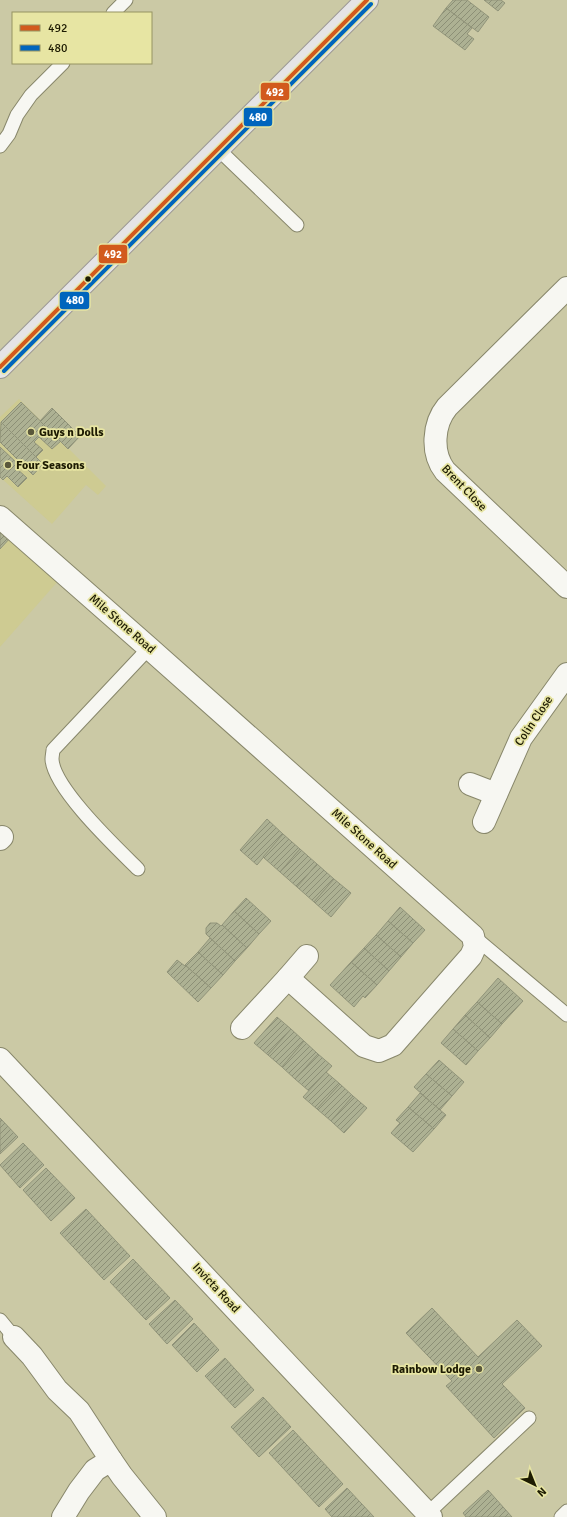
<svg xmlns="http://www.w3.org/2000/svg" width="567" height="1517" viewBox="0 0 567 1517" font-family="Signika,sans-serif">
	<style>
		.built { fill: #cecb92 }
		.building { fill: url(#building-hatch); stroke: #91947a }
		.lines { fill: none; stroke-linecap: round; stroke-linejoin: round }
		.lane-casing { stroke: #88876b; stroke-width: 15 }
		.street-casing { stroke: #88876b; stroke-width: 24 }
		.primary-casing { stroke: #9b9894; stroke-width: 24 }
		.lane { stroke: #f7f7f2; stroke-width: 13 }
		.street { stroke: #f7f7f2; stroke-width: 22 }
		.primary { stroke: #e5e4e6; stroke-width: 22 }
		.bus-1-casing { stroke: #e7e5a3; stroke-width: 7 }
		.bus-2-casing { stroke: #e7e5a3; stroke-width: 7 }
		.bus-1 { stroke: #d25a1d; stroke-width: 4 }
		.bus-2 { stroke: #0065bd; stroke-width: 4 }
		.bus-dot { fill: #1d1b02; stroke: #e7e5a3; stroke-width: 1.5 }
		.poi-dot { fill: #5a583b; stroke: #e7e5a3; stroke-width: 1.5 }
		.labels { text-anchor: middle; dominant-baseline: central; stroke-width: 3.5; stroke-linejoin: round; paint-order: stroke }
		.poi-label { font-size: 12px; font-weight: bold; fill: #1d1b02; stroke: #e7e5a3; text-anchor: start }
		.street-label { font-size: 12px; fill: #1d1b02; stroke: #e7e5a3 }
		.line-badge { stroke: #e7e5a3; stroke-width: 1.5 }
		.badge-label { font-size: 11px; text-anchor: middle; font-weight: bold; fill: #fff }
	</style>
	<defs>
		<pattern id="building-hatch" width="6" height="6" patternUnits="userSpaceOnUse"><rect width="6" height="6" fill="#adb193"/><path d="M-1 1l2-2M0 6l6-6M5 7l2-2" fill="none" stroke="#8c8f76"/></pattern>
	</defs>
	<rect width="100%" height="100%" fill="#cbc9a5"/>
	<g class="built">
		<polygon points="19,399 106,486 98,495 86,485 52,524 0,477 0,417"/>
		<polygon points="0,527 59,580 0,647"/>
	</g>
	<g class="building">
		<polygon points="453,0 467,0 489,17 478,32 446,8"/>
		<polygon points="484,0 501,0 505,3 498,11"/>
		<polygon points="446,8 472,28 467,34 474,39 465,50 433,26"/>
		<polygon points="21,402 61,441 52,449 39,437 34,442 43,450 36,457 1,422"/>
		<polygon points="52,408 80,436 68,449 40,421"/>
		<polygon points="1,422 43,464 33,475 0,442"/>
		<polygon points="0,447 18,464 15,467 27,478 18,487 7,476 3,480 0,477"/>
		<polygon points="0,527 11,537 0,549"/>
		<polygon points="267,819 283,834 257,865 240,850"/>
		<polygon points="283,834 300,849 280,872 263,857"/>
		<polygon points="300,849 317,864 297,887 280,872"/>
		<polygon points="317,864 334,879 314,902 297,887"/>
		<polygon points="334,879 351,893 331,917 314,902"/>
		<polygon points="246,898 271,921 259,934 234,911"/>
		<polygon points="400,907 425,930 413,943 388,921"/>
		<polygon points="234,911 259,934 247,948 222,925"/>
		<polygon points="388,921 413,943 401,957 376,935"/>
		<polygon points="210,923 217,923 221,926 222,925 247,948 235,961 206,934 206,928"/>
		<polygon points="376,935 401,957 389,971 364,948"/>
		<polygon points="210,938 235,961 223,975 198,952"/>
		<polygon points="364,948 389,971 377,985 351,962"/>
		<polygon points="198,952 223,975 211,988 185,965"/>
		<polygon points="177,960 185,966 185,965 211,988 198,1002 167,972"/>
		<polygon points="351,962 377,985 365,998 363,996 354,1007 330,985"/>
		<polygon points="498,978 523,1001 502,1024 477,1002"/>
		<polygon points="477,1002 502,1024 490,1038 465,1015"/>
		<polygon points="465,1015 490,1038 478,1051 453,1029"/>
		<polygon points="277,1017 291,1029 268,1055 254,1043"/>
		<polygon points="291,1029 304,1041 282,1067 268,1055"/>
		<polygon points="453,1029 478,1051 466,1065 441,1043"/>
		<polygon points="304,1041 318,1054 295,1079 282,1067"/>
		<polygon points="318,1054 332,1066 309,1091 295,1079"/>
		<polygon points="439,1060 464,1082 452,1096 426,1074"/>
		<polygon points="326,1072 340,1084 317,1109 303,1097"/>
		<polygon points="426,1074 452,1096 440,1110 414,1087"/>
		<polygon points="340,1084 353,1096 331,1121 317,1109"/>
		<polygon points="420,1093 446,1115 434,1129 408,1107"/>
		<polygon points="353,1096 367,1108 344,1133 331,1121"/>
		<polygon points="408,1107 434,1129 413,1152 391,1133 400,1123 396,1120"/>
		<polygon points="0,1118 18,1137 0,1154"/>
		<polygon points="23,1143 44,1165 20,1188 0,1165"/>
		<polygon points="46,1168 75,1198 51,1221 23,1190"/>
		<polygon points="86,1209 130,1256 104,1280 60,1233"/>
		<polygon points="133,1259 170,1298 146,1320 110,1282"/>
		<polygon points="175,1300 193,1319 167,1344 149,1324"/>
		<polygon points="432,1308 478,1357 517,1320 542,1346 502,1384 525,1408 494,1438 446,1386 452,1381 406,1333"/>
		<polygon points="194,1323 219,1350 197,1372 172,1345"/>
		<polygon points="225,1358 254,1390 235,1408 205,1376"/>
		<polygon points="263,1397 291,1427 259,1457 231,1427"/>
		<polygon points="293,1430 343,1484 319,1507 269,1453"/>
		<polygon points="347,1488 374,1517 332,1517 325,1509"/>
		<polygon points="488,1490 512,1517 466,1517 463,1513"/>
	</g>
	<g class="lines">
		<defs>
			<g id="lane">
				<polyline points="113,13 126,0"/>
				<polyline points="0,146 9,134 17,115 31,95 63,63"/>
				<polyline points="218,149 297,225"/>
				<path d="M138,869C117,848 53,788 52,759C52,756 53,752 53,750L149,648"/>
				<polyline points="473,936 567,1015"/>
				<polyline points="0,1320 14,1337"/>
				<polyline points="428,1513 529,1418"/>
				<polyline points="561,1517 567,1511"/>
			</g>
			<g id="street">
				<path d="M567,288L447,407C433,424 431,453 445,471L567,587"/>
				<polyline points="0,517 149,648 473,936 475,947 471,956 393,1045 379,1051 364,1046 288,978 242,1028"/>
				<polyline points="470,784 496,794"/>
				<polyline points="484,822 521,738 567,674"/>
				<polyline points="0,839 2,837"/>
				<polyline points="288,978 307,956"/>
				<polyline points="0,1059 431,1517"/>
				<polyline points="14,1337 32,1356 57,1390 79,1411 111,1460"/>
				<polyline points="63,1517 79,1491 95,1470 111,1460 122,1476 155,1517"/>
			</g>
			<polyline id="primary" points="0,367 367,0"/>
		</defs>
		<use href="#lane" class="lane-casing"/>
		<use href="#street" class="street-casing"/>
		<use href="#primary" class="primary-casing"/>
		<use href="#lane" class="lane"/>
		<use href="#street" class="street"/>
		<use href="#primary" class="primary"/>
		<defs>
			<polyline id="bus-1" points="0,367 367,0"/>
			<polyline id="bus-2" points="4,371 371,4"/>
		</defs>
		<use href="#bus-1" class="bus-1-casing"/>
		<use href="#bus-2" class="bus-2-casing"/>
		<use href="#bus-1" class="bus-1"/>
		<use href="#bus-2" class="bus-2"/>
	</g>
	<circle class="bus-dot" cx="88" cy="279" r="3.5"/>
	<g class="poi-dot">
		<circle cx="31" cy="432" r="4"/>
		<circle cx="8" cy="465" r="4"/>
		<circle cx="479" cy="1369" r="4"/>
	</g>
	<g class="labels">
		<g class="poi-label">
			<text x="39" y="432">Guys n Dolls</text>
			<text x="16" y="465">Four Seasons</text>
			<text x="471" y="1369" text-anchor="end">Rainbow Lodge</text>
		</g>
		<g class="street-label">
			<text transform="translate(464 488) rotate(46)">Brent Close</text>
			<text transform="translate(122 624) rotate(41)">Mile Stone Road</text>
			<text transform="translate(534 721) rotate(-56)">Colin Close</text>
			<text transform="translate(364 839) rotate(42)">Mile Stone Road</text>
			<text transform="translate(216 1288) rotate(47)">Invicta Road</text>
		</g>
	</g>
	<g class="line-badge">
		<rect x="260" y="82" width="30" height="19" rx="4" fill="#d25a1d"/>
		<rect x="243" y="107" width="30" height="20" rx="4" fill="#0065bd"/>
		<rect x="98" y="244" width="30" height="20" rx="4" fill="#d25a1d"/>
		<rect x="59" y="291" width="31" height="19" rx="4" fill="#0065bd"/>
	</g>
	<g class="badge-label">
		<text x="275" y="96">492</text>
		<text x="258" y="121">480</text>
		<text x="113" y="258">492</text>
		<text x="75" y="304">480</text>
	</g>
	<rect x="12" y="12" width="140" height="52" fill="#e7e5a3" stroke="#969463"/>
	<rect x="20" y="25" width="20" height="6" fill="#d25a1d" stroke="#969463"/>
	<text x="48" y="32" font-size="12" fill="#1d1b02">492</text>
	<rect x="20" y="45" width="20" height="6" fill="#0065bd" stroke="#969463"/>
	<text x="48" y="52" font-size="12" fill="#1d1b02">480</text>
	<g transform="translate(535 1485) rotate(137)" stroke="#e7e5a3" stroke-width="3" paint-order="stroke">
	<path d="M0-3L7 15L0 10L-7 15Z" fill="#1d1b02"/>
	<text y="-6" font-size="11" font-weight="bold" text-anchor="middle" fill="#1d1b02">N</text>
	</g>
</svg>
